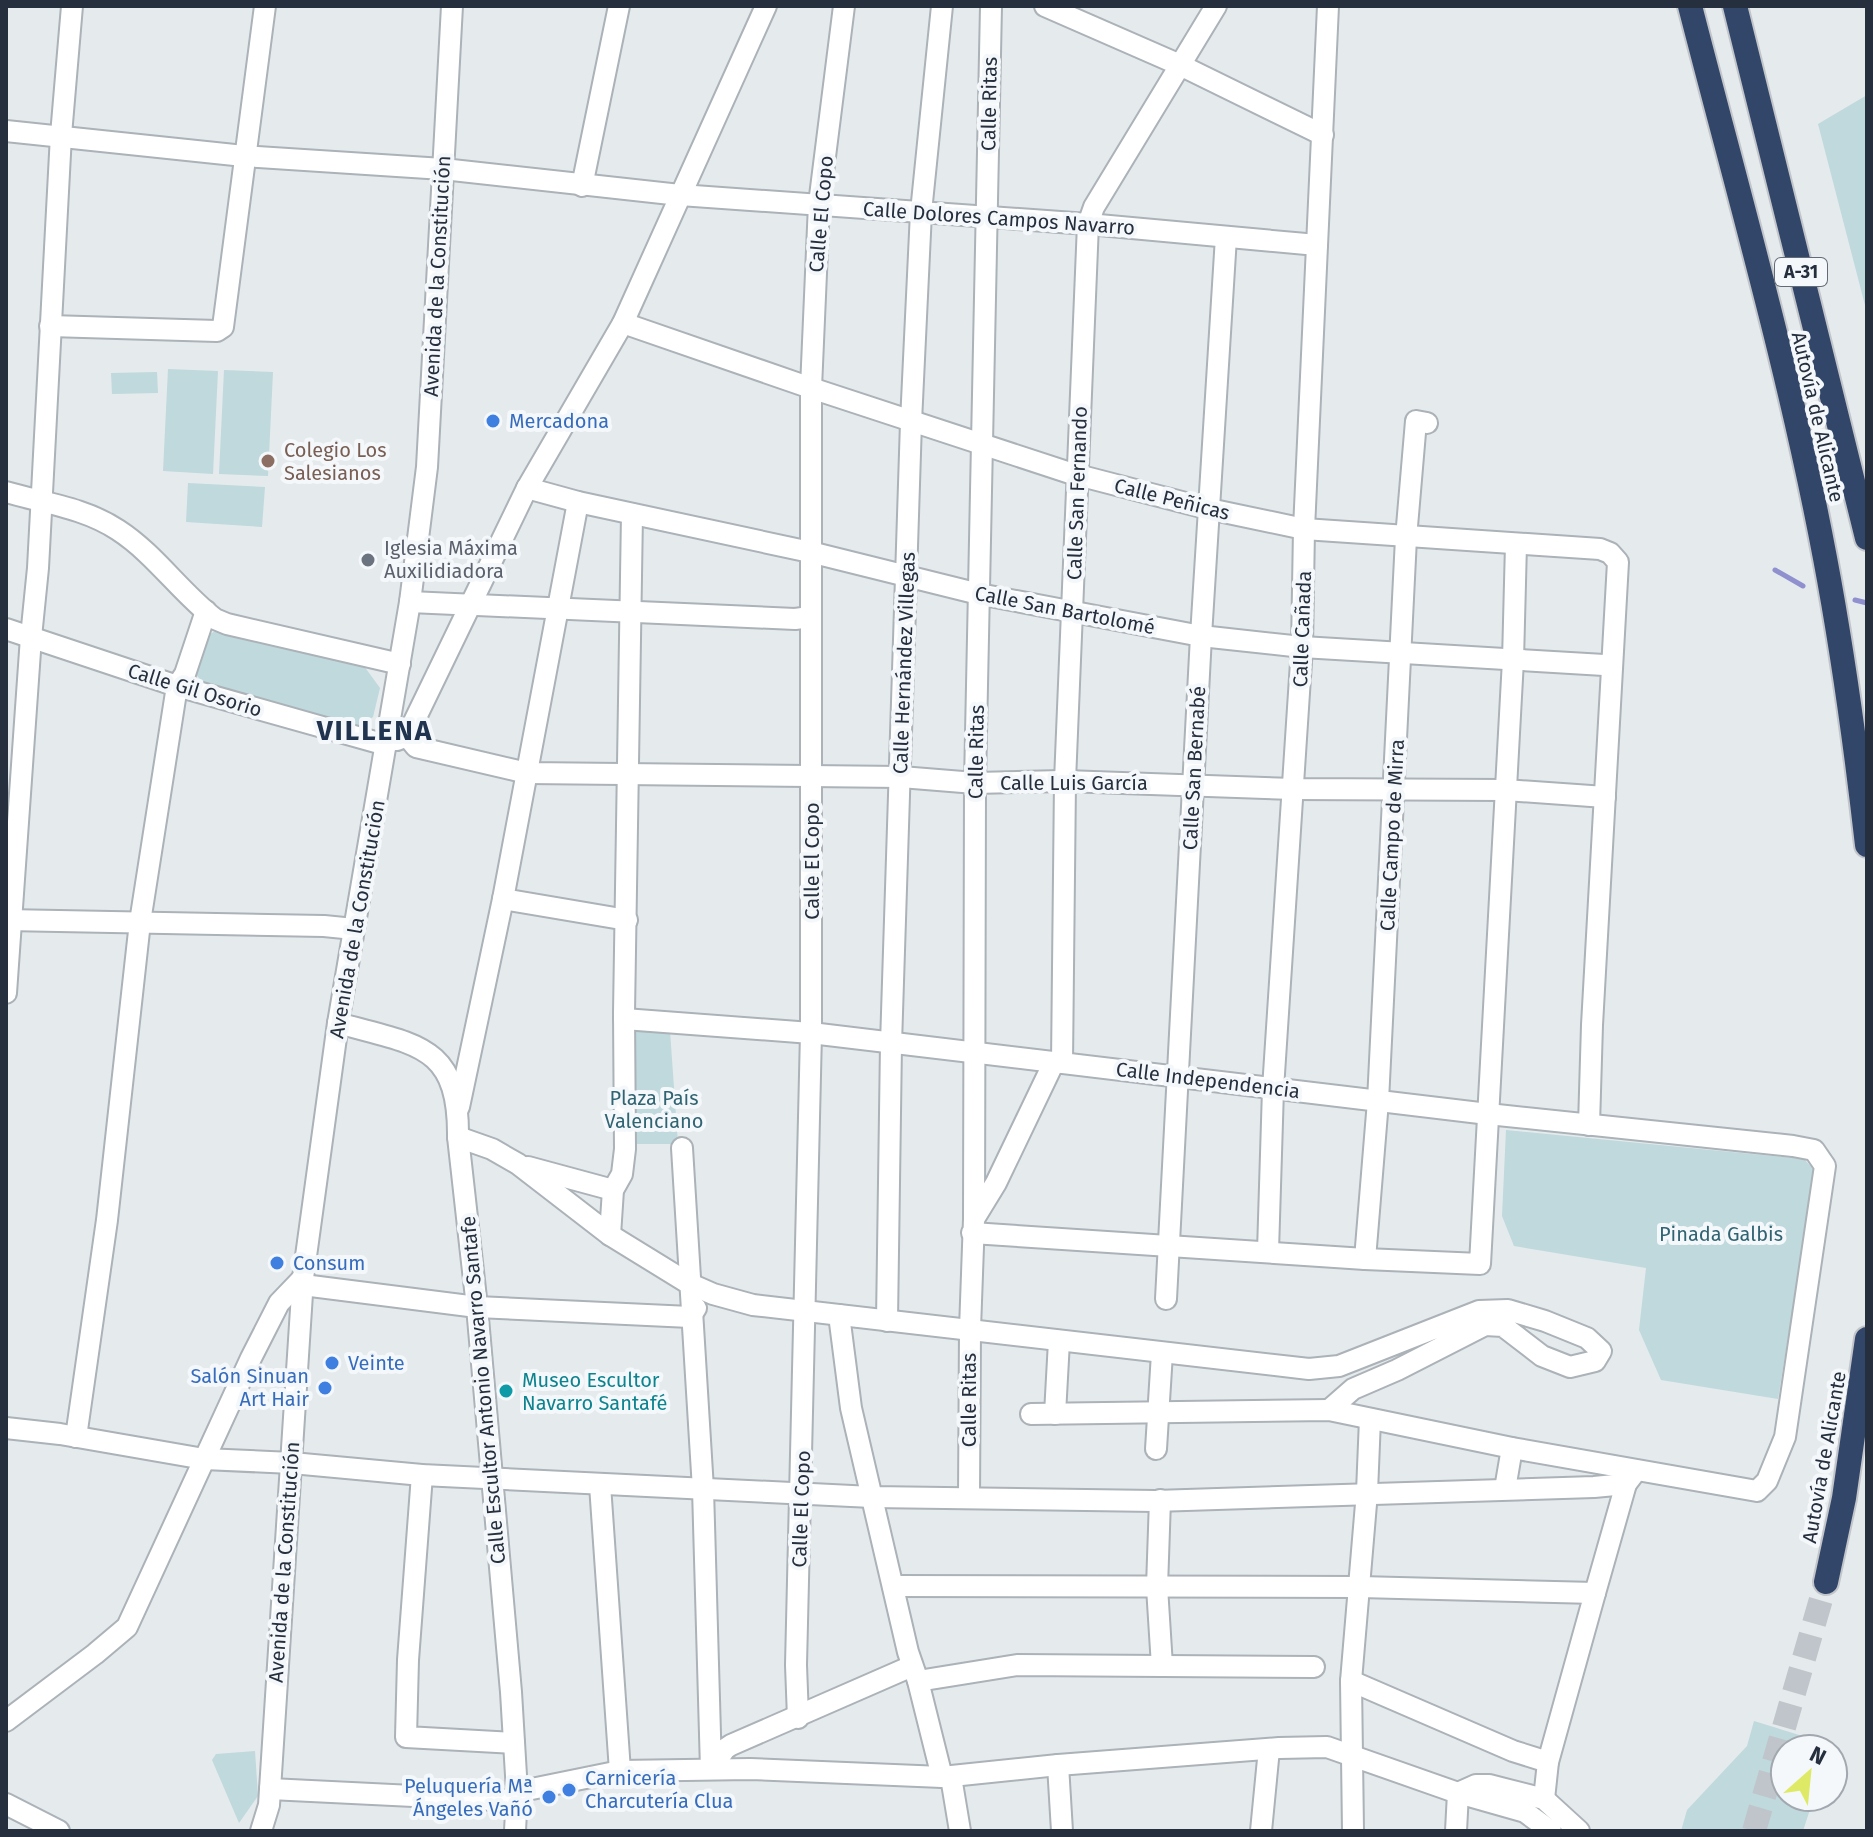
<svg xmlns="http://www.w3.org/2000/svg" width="1873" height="1837" viewBox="0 0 1873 1837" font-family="'Fira Sans',sans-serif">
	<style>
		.green { fill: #bfd9dd }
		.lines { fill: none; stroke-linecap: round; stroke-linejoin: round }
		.stream { stroke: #9090cf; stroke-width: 5 }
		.highway-tunnel { stroke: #bfc5ca; stroke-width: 24; stroke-dasharray: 24 12; stroke-linecap: butt }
		.minor-casing { stroke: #abb2b8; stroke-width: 24 }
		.highway-casing { stroke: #c2c5c9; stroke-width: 28 }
		.minor { stroke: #fff; stroke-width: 20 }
		.highway { stroke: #324669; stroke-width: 24 }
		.shop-dot { fill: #3f7fe0; stroke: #f5f8fa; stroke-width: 3 }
		.education-dot { fill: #8d6e63; stroke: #f5f8fa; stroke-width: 3 }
		.worship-dot { fill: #6b7280; stroke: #f5f8fa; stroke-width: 3 }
		.culture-dot { fill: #0f9aa8; stroke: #f5f8fa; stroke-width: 3 }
		.labels { text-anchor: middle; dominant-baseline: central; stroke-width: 8; stroke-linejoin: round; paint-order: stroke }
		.shield { fill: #f5f8fa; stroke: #636b76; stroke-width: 2 }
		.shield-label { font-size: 18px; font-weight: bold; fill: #252f3e }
		.street-label { font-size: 20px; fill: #252f3e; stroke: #f5f8fa }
		.shop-label { font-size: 20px; fill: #366cbe; stroke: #f5f8fa; text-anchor: start }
		.education-label { font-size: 20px; fill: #785e54; stroke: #f5f8fa; text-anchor: start }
		.worship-label { font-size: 20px; fill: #5b616d; stroke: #f5f8fa; text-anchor: start }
		.park-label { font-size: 20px; fill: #316473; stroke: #f5f8fa }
		.culture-label { font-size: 20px; fill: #0d838f; stroke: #f5f8fa; text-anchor: start }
		.district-label { font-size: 28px; font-weight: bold; letter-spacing: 2px; fill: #21344f; stroke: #f5f8fa }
	</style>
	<rect width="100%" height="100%" fill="#e5eaed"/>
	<g class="green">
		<polygon points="1867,95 1867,313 1818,124"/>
		<polygon points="168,369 218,371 213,474 163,471"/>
		<polygon points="224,370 273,372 268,476 219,474"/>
		<polygon points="157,372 158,393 112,394 111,373"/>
		<polygon points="188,483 265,487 262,527 186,522"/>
		<polygon points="217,630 364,666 380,688 373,717 353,730 204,683 193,672 200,640"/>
		<polygon points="632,1025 670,1031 678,1144 632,1144"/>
		<polygon points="1506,1130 1804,1159 1815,1171 1778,1399 1661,1380 1639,1330 1646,1268 1514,1246 1502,1216"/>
		<polygon points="1754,1721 1809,1738 1805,1749 1785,1749 1785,1797 1814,1797 1803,1831 1681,1831 1687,1810 1747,1746"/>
		<polygon points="255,1751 258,1796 239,1823 212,1760 216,1754"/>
	</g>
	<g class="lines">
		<g class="stream">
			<polyline points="1775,570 1803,586"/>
			<polyline points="1855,600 1867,603"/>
		</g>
		<polyline class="highway-tunnel" points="1754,1831 1826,1582"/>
		<defs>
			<g id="minor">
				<polyline points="1045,6 1180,65 1323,135"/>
				<polyline points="6,131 244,156 443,169 680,195 1088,224 1317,245"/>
				<polyline points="582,186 619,6"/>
				<polyline points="623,323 811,388 1070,473 1209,509 1304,529 1600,549 1610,553 1618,562 1592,1025 1589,1125"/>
				<polyline points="50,326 217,331 223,327 265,6"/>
				<polyline points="527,488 578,502 810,552 979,594 1201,636 1302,647 1604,665 1612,662"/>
				<path d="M6,492C44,503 85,508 118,530C155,554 180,592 215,619L227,624L400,664"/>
				<polyline points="410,602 795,619 810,617"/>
				<polyline points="6,629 177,686 386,745"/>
				<polyline points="407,736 416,747 527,773 901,777 975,783 1065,781 1294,789 1505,790 1605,797"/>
				<polyline points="397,740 407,736 527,488 623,323 766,6"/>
				<polyline points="503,899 627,920"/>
				<polyline points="6,920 324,926 354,929"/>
				<polyline points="6,993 31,637 38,568 61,135 72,6"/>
				<polyline points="624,1019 811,1033 1488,1114 1793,1146 1814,1150 1825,1166 1785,1437 1767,1481 1757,1491 1512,1448 1329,1410 1031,1414"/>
				<path d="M338,1023C415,1045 459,1043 458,1137L477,1307L511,1692L517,1792L515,1831"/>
				<polyline points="1062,1063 1065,781 1088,224 1094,207 1216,6"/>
				<polyline points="459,1107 503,899 578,502"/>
				<polyline points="458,1137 492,1149 518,1164 610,1235 688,1283 713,1294 753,1305 1309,1369 1339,1366 1479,1311 1508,1310 1545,1321 1587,1338 1601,1351 1595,1361 1570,1367 1542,1356 1503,1326 1485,1325 1397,1370 1353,1389 1329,1410"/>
				<polyline points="682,1148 703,1489 711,1769"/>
				<polyline points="528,1167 613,1190"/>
				<polyline points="974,1219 996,1183 1054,1062"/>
				<polyline points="972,1233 1365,1259 1480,1264 1513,660 1516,544"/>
				<polyline points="610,1235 613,1190 622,1174 625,1149 624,1013 632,514"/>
				<polyline points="1268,1251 1273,1089 1302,647 1304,529 1328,6"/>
				<polyline points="1365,1259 1378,1101 1406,538 1416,421 1427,423"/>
				<polyline points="303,1285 477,1307 690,1317 696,1308"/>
				<polyline points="1166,1299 1201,636 1226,237"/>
				<polyline points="839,1315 851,1408 908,1652 918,1681 942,1777"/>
				<polyline points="887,1321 891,1044 911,422 921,212 942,6"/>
				<polyline points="1055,1414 1059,1341"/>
				<polyline points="6,1428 60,1434 204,1459 292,1463 422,1475 872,1497 1155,1501 1594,1487 1626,1484 1636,1471"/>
				<polyline points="76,1437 107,1220 140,922 177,686 185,674 206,611"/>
				<polyline points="1156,1449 1162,1353"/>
				<polyline points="422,1475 408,1660 406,1737 514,1743"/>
				<polyline points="600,1485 620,1771"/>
				<polyline points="1505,1489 1512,1448"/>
				<polyline points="969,1498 970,1329 974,1219 975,783 991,6"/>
				<polyline points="1160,1500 1157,1587 1162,1666"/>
				<polyline points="893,1586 1360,1587 1595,1593 1548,1762 1544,1799"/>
				<polyline points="1595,1593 1626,1484"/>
				<polyline points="918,1681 1017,1665 1314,1667"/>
				<polyline points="1351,1681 1513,1751 1548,1762"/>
				<polyline points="798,1718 796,1665 811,1033 811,388 819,204 844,6"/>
				<polyline points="6,1721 95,1654 127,1627 251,1358 279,1303 303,1278"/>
				<polyline points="1058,1765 1062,1831"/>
				<polyline points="711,1769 725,1749 731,1745 912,1666"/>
				<polyline points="951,1777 960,1831"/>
				<polyline points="270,1789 516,1801"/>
				<polyline points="517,1792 620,1771 750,1769 942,1777 1058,1765 1279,1748 1327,1747 1458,1793 1525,1812 1551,1831"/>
				<polyline points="1458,1793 1476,1785 1489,1785 1544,1799 1579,1831"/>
				<polyline points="6,1804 59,1831"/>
				<polyline points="261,1831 269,1805 303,1278 338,1023 410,602 427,467 452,6"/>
				<polyline points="1261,1831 1269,1749"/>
				<polyline points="1353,1831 1351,1681 1367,1492 1370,1419"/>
				<polyline points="1456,1831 1458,1793"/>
			</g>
			<g id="highway">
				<path d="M1690,6C1737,189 1790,372 1825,558C1843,653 1856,748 1867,845"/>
				<polyline points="1735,6 1867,538"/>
				<polyline points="1826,1582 1844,1498 1867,1339"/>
			</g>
		</defs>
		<use href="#minor" class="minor-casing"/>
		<use href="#highway" class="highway-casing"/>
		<use href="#minor" class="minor"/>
		<use href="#highway" class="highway"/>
	</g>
	<g class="shop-dot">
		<circle cx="493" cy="421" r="8"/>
		<circle cx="277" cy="1263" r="8"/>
		<circle cx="332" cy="1363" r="8"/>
		<circle cx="325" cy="1388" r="8"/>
		<circle cx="569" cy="1790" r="8"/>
		<circle cx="549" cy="1797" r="8"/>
	</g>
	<circle class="education-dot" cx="268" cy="461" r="8"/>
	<circle class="worship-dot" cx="368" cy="560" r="8"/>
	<circle class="culture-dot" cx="506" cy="1391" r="8"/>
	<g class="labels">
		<rect class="shield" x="1775" y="258" width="52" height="28" rx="6"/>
		<g class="shield-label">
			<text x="1801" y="272">A-31</text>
		</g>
		<g class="street-label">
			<text transform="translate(989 104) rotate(-89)">Calle Ritas</text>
			<text transform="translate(821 214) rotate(-85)">Calle El Copo</text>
			<text transform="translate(999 218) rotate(4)">Calle Dolores Campos Navarro</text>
			<text transform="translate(437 276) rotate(-87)">Avenida de la Constitución</text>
			<text transform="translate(1818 417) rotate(77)">Autovía de Alicante</text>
			<text transform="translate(1077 493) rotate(-88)">Calle San Fernando</text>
			<text transform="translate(1172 499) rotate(14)">Calle Peñicas</text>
			<text transform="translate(1065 610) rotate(11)">Calle San Bartolomé</text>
			<text transform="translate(1302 629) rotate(-88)">Calle Cañada</text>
			<text transform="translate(904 663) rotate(-88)">Calle Hernández Villegas</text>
			<text transform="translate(195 690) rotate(17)">Calle Gil Osorio</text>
			<text transform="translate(976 752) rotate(-89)">Calle Ritas</text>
			<text transform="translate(1194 768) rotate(-87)">Calle San Bernabé</text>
			<text x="1074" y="783">Calle Luis García</text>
			<text transform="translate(1392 835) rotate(-87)">Calle Campo de Mirra</text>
			<text transform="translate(812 861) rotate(-90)">Calle El Copo</text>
			<text transform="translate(357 919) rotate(-80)">Avenida de la Constitución</text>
			<text transform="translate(1208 1080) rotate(7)">Calle Independencia</text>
			<text transform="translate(483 1390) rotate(-95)">Calle Escultor Antonio Navarro Santafe</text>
			<text transform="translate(969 1400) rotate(-90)">Calle Ritas</text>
			<text transform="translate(1824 1457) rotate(-80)">Autovía de Alicante</text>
			<text transform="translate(801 1509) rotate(-88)">Calle El Copo</text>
			<text transform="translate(284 1562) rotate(-86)">Avenida de la Constitución</text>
		</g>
		<g class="shop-label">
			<text x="509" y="421">Mercadona</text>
			<text x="293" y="1263">Consum</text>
			<text x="348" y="1363">Veinte</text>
			<text x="309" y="1376" text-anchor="end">Salón Sinuan<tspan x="309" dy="23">Art Hair</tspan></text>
			<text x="585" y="1778">Carnicería<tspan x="585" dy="23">Charcutería Clua</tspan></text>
			<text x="533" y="1786" text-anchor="end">Peluquería Mª<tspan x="533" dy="23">Ángeles Vañó</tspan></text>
		</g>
		<g class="education-label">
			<text x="284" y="450">Colegio Los<tspan x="284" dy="23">Salesianos</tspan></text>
		</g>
		<g class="worship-label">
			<text x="384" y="548">Iglesia Máxima<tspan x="384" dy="23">Auxilidiadora</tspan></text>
		</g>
		<g class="park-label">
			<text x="654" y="1098">Plaza País<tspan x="654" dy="23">Valenciano</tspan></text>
			<text x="1721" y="1234">Pinada Galbis</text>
		</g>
		<g class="culture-label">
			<text x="522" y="1380">Museo Escultor<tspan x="522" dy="23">Navarro Santafé</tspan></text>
		</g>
		<g class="district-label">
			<text x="375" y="730">VILLENA</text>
		</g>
	</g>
	<rect width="1873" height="1837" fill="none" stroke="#252f3e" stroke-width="16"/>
	<g transform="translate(1809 1773) rotate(27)"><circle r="38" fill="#f5f8fa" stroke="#a2a8af" stroke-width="2"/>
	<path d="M0-6L14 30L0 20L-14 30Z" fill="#deea65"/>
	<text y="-12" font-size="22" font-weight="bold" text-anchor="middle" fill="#252f3e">N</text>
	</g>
</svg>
